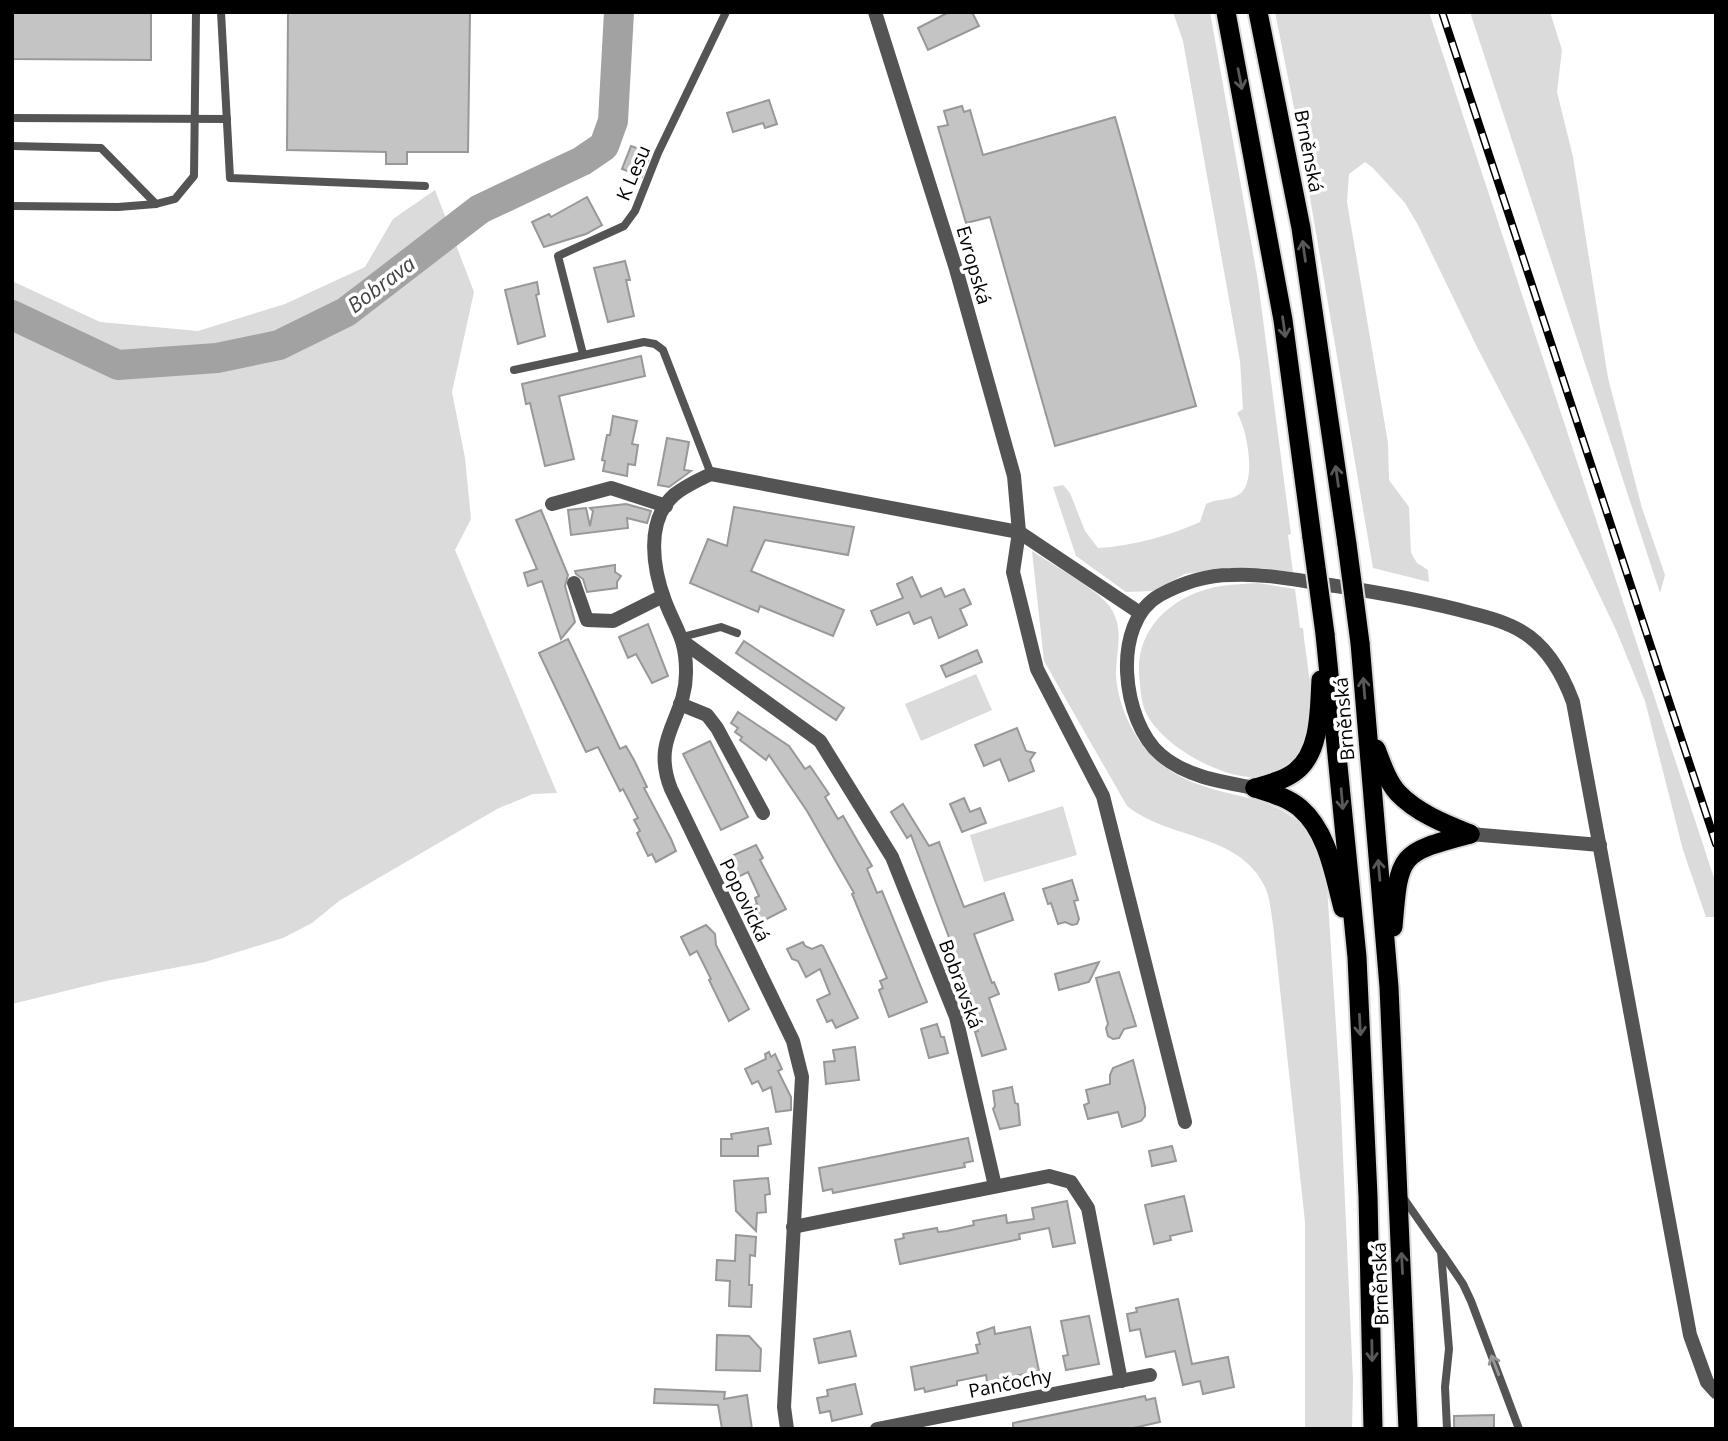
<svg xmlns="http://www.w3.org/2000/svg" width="1728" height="1441" viewBox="0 0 1728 1441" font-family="'Open Sans',sans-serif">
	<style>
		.green { fill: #dbdbdb }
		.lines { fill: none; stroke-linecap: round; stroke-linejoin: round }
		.river { stroke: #a2a2a2; stroke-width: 30 }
		.building { fill: #c4c4c4; stroke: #989898; stroke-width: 2 }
		.trunk-casing { stroke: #dbdbdb; stroke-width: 23 }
		.service { stroke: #545454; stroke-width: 8 }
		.minor { stroke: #545454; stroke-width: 14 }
		.tertiary { stroke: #545454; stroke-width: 14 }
		.trunk { stroke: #000; stroke-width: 19 }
		.rail-casing { stroke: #000; stroke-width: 8 }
		.rail { stroke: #fff; stroke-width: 5; stroke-dasharray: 16; stroke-linecap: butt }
		.trunk-bridge-casing { stroke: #dbdbdb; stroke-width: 23; stroke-linecap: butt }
		.trunk-bridge { stroke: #000; stroke-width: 19 }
		.oneway { stroke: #595959 }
		.oneway2 { stroke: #989898 }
		.labels { text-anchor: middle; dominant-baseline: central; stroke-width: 7; stroke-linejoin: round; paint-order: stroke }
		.street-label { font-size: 19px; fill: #000; stroke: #fff }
		.water-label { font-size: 21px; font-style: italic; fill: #434343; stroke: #fff }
	</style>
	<rect width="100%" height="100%" fill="#fff"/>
	<g class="green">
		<path d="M1173,12H1210L1258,281L1291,534L1288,535L1293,572L1261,568L1204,571L1185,574L1153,591L1126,592L1076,556L1053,487L1063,485L1070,493L1085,531L1098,548C1133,546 1169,536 1200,522L1206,504C1218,498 1233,501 1242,492C1256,477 1247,429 1237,413L1243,409L1240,361L1183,41Z"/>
		<polygon points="1275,12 1429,12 1716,884 1716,917 1706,917 1683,850 1645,701 1616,630 1528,445 1476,345 1418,225 1405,203 1373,168 1365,162 1349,174 1347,202 1388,443 1389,480 1409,507 1411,553 1417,563 1428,570 1429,582 1373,568 1299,133"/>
		<polygon points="1470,12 1550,12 1562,50 1557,92 1573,157 1608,378 1642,508 1665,575 1660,593"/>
		<polygon points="435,190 474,292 452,392 465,458 471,519 455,550 557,793 533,794 497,809 339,901 312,923 283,938 205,962 106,981 12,1004 12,281 100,322 198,331 285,304 365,267 393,219"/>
		<path d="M1032,551C1050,563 1099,590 1110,607C1125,629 1116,649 1116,674C1117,701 1130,731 1148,752C1210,820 1311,767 1327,886L1340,1089L1353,1381L1352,1429H1305V1222L1273,924C1271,912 1270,898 1265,887C1240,833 1169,840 1127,806L1044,661Z"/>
		<path d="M1258,583L1295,589L1300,628H1303C1306,665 1321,720 1301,754C1295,765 1282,770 1270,773C1264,775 1257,778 1250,777C1215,775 1160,744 1145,711C1141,700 1140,685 1139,674C1136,626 1176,593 1221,586C1233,584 1246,584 1258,583Z"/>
		<polygon points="976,674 992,710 921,741 905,704"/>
		<polygon points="1063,806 1077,855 984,882 970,835"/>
	</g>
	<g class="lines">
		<polyline class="river" points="12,315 118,365 217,358 279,345 346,312 480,209 582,161 604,146 613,121 619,12"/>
	</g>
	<g class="building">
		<polygon points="12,12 151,12 151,60 12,59"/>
		<polygon points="288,12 470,12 468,152 407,152 407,164 386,164 386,152 287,150"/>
		<polygon points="949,12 972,12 979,26 928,50 918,28"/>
		<polygon points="769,100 777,124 765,128 763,123 733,132 727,113"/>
		<polygon points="962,106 964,112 970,110 983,155 1115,117 1196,406 1055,446 990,217 966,223 938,127 948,125 944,111"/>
		<polygon points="631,146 651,153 642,177 622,169"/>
		<polygon points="587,197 602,225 586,234 544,247 532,222 549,214 551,217"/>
		<polygon points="625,261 630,280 626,280 634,316 608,322 594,268"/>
		<polygon points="537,282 539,294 536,295 545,336 518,344 505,290"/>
		<polygon points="641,356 645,376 559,396 574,459 545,466 530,403 526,404 522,384"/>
		<polygon points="613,416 637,421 632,444 638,445 635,465 628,464 627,476 603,471 605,461 602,460 607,435 610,435"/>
		<polygon points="667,438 689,442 684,470 691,471 669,487 658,485"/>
		<polygon points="626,504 651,511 647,523 627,518 628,528 571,535 568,510 586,508 590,526 593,511 590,508"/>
		<polygon points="734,507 854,527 848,555 765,540 751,571 844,610 833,636 760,606 758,612 690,583 708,539 727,546"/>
		<polygon points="541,510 568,575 565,586 575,622 561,639 542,581 528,586 524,573 537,569 516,520"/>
		<polygon points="615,565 615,572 621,576 617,582 617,588 587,592 583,579 576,574 575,571"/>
		<polygon points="912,577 921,597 941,588 945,597 964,589 971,604 960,609 967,625 939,638 931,617 914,624 909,612 877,625 871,611 903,598 897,584"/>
		<polygon points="648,624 668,676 652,683 636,654 628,658 619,637"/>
		<polygon points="568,639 620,749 626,746 634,760 647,787 644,788 671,839 676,851 656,862 652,854 648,856 637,833 640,831 634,820 638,818 623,789 620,791 598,747 586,752 539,653"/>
		<polygon points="744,641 844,708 836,720 736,653"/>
		<polygon points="977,650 982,662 946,677 941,666"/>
		<polygon points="738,712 789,746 805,769 810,766 829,794 825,797 838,819 843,816 872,866 867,869 877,893 882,891 927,1002 889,1017 879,990 883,988 880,981 887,978 852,894 854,893 807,811 769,755 766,760 740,740 742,737 735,732 738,728 731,723"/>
		<polygon points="1017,728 1026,751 1035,753 1030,760 1034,771 1009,781 1000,759 984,766 975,745"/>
		<polygon points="710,741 748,817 721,830 683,754"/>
		<polygon points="964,798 970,812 980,808 986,823 962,832 950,804"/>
		<polygon points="903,804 929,846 939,842 964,907 1004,893 1013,920 974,934 992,983 994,982 999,994 989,998 1006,1049 982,1056 975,1032 978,1031 975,1022 980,1020 938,908 911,835 907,838 891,812"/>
		<polygon points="756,845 763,858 760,860 786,909 755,925 747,909 757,904 755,898 759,896 748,872 734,879 725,859"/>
		<polygon points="1072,880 1078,900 1074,901 1079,919 1077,924 1072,925 1065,922 1058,924 1051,903 1048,904 1043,889"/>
		<polygon points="706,925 715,934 716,945 749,1009 729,1021 709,980 711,979 697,951 690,955 681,937"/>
		<polygon points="803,942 805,946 812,949 821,945 823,946 858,1018 836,1028 832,1020 827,1022 817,1000 830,994 820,969 806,977 798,961 792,959 787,949"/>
		<polygon points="1099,962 1089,982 1059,990 1055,974"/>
		<polygon points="1119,972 1136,1026 1124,1029 1119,1038 1113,1039 1108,1036 1106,1028 1108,1024 1096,978"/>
		<polygon points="937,1024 941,1037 944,1037 948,1053 929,1058 921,1029"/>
		<polygon points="855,1047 859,1080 826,1084 824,1062 835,1061 833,1050"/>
		<polygon points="769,1052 771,1057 775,1054 782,1069 778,1071 791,1097 791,1110 776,1112 771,1087 763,1091 758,1081 752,1084 745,1069 766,1059 765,1054"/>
		<polygon points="1133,1060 1145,1107 1145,1116 1141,1121 1122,1127 1118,1112 1088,1119 1084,1105 1089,1103 1086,1090 1110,1084 1110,1075 1113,1068"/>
		<polygon points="1012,1087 1015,1103 1018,1104 1020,1125 1000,1129 993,1109 995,1106 993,1091"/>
		<polygon points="768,1128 771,1144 758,1146 758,1156 721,1156 721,1139 732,1139 731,1134"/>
		<polygon points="968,1138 973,1161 964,1163 965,1167 833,1193 832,1189 823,1191 819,1168"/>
		<polygon points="1172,1146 1176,1161 1152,1166 1149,1151"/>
		<polygon points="768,1178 770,1194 765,1195 766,1212 757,1213 756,1231 736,1211 734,1181"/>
		<polygon points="1184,1196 1192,1231 1170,1236 1171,1240 1154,1244 1145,1205"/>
		<polygon points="1067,1201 1075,1243 1053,1247 1049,1228 1019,1234 1020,1239 900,1264 895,1240 904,1238 903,1234 937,1228 938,1232 947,1231 974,1225 973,1221 1006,1215 1007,1223 1034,1219 1032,1208"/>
		<polygon points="736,1235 756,1237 755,1256 750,1255 749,1285 752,1285 751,1307 729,1306 730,1281 716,1280 717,1260 735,1261"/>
		<polygon points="1178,1299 1192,1364 1228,1357 1234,1387 1203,1394 1200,1381 1183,1385 1175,1351 1146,1357 1140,1329 1130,1331 1127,1314 1137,1312 1136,1308"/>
		<polygon points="1089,1316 1099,1364 1066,1370 1063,1356 1068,1355 1061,1321"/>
		<polygon points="994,1327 995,1334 1030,1327 1039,1371 987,1382 986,1375 957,1381 957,1385 925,1392 924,1388 915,1390 911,1367 978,1353 976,1345 980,1344 977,1333"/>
		<polygon points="850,1331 856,1356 819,1363 814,1339"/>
		<polygon points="717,1335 749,1336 761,1349 760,1371 716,1370"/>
		<polygon points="855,1384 862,1414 832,1421 830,1411 820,1413 817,1398 828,1396 827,1390"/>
		<polygon points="655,1389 725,1392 724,1399 747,1395 752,1429 722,1429 718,1405 654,1403"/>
		<polygon points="1145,1396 1146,1400 1155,1398 1160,1422 1129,1429 1013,1429 1013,1423"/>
		<polygon points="1494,1415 1494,1429 1454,1429 1454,1416"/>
	</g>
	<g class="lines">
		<defs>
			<g id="trunk">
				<polyline points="1226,12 1283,320 1312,538"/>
				<polyline points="1258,12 1301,228 1347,544"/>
				<polyline points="1325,634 1357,957 1368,1196 1373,1429"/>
				<polyline points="1360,643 1389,987 1408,1429"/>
				<path d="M1376,749C1382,764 1387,781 1398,793C1417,813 1445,824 1470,834"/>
				<path d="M1255,788C1270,793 1287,797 1300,808C1328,832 1334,875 1343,908"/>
				<path d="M1255,788C1269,784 1285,780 1296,771C1321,751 1319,709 1321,680"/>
				<path d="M1393,927C1399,853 1399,853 1470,834"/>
			</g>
		</defs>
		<use href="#trunk" class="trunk-casing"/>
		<g class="service">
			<polyline points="221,12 230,178 425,186"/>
			<polyline points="12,118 227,119"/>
			<polyline points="12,146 101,148 156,204"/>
			<polyline points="12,206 118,207 156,204 175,199 194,176 196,12"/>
			<polyline points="583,354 558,256 624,226 635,211 658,153 726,12"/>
			<polyline points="514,370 644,342 655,344 663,350 711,474"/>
			<polyline points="682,637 721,627 737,633"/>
			<polyline points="1402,1196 1441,1252 1449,1349 1445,1387 1447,1429"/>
			<polyline points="1442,1253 1463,1284 1471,1301 1519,1429"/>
		</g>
		<g class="minor">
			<polyline points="875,12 956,269 1014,476 1019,532 1013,572 1037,669 1103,796 1185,1122"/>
			<polyline points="552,504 611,488 666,506"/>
			<polyline points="574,583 587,620 613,621 663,596"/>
			<polyline points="685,643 820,741 892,857 956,1017 995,1186"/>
			<polyline points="680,704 707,715 717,728 763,813"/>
			<polyline points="793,1227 1049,1176 1071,1182 1088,1208 1121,1381"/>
			<path d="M787,1429L784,1407L802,1077L793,1041L671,789C650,736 687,719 686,671C686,638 676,630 665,601C653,569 645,521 674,495C685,486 698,480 711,474L1019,532L1140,613"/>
			<polyline points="877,1429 1150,1375"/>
		</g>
		<g class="tertiary">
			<path d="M1255,788C1222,782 1187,777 1161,755C1122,722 1110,623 1160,595C1182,583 1206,575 1231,575C1266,573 1301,581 1336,586C1382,593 1427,601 1471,613C1488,617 1506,622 1521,631C1547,646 1563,675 1573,702L1690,1335L1707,1382L1716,1392"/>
			<polyline points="1470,834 1600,845"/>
		</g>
		<use href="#trunk" class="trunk"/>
		<defs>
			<polyline id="rail" points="1442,12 1716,844"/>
		</defs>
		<use href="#rail" class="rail-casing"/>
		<use href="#rail" class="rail"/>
		<defs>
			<g id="trunk-bridge">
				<polyline points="1312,538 1325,634"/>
				<polyline points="1347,544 1360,643"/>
			</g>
		</defs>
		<use href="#trunk-bridge" class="trunk-bridge-casing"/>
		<use href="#trunk-bridge" class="trunk-bridge"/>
	</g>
	<defs><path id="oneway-shaft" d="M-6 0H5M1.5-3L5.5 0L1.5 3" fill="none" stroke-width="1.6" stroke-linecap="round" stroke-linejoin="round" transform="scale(1.75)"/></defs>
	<g class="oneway">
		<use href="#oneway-shaft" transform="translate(1240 79) rotate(79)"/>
		<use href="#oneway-shaft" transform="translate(1304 251) rotate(-98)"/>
		<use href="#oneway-shaft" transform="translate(1284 327) rotate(82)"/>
		<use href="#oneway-shaft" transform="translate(1337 476) rotate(-98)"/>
		<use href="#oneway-shaft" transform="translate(1364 688) rotate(-95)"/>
		<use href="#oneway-shaft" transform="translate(1342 799) rotate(85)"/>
		<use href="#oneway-shaft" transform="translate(1379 870) rotate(-95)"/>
		<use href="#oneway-shaft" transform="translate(1360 1025) rotate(87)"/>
		<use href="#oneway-shaft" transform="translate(1402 1263) rotate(-93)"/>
		<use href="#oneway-shaft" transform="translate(1372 1351) rotate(89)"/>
	</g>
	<use class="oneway2" href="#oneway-shaft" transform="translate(1495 1365) rotate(-111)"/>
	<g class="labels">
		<g class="street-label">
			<text transform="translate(1309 151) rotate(79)">Brněnská</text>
			<text transform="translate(633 173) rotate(-67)">K Lesu</text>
			<text transform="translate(974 265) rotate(74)">Evropská</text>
			<text transform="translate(1344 719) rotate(-95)">Brněnská</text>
			<text transform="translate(745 900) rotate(64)">Popovická</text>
			<text transform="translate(961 984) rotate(70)">Bobravská</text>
			<text transform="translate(1380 1284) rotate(-92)">Brněnská</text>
			<text transform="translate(1010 1383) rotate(-11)">Pančochy</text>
		</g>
		<g class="water-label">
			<text transform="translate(381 284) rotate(-37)">Bobrava</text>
		</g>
	</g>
	<rect width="1728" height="1441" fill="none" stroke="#000000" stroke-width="28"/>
</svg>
